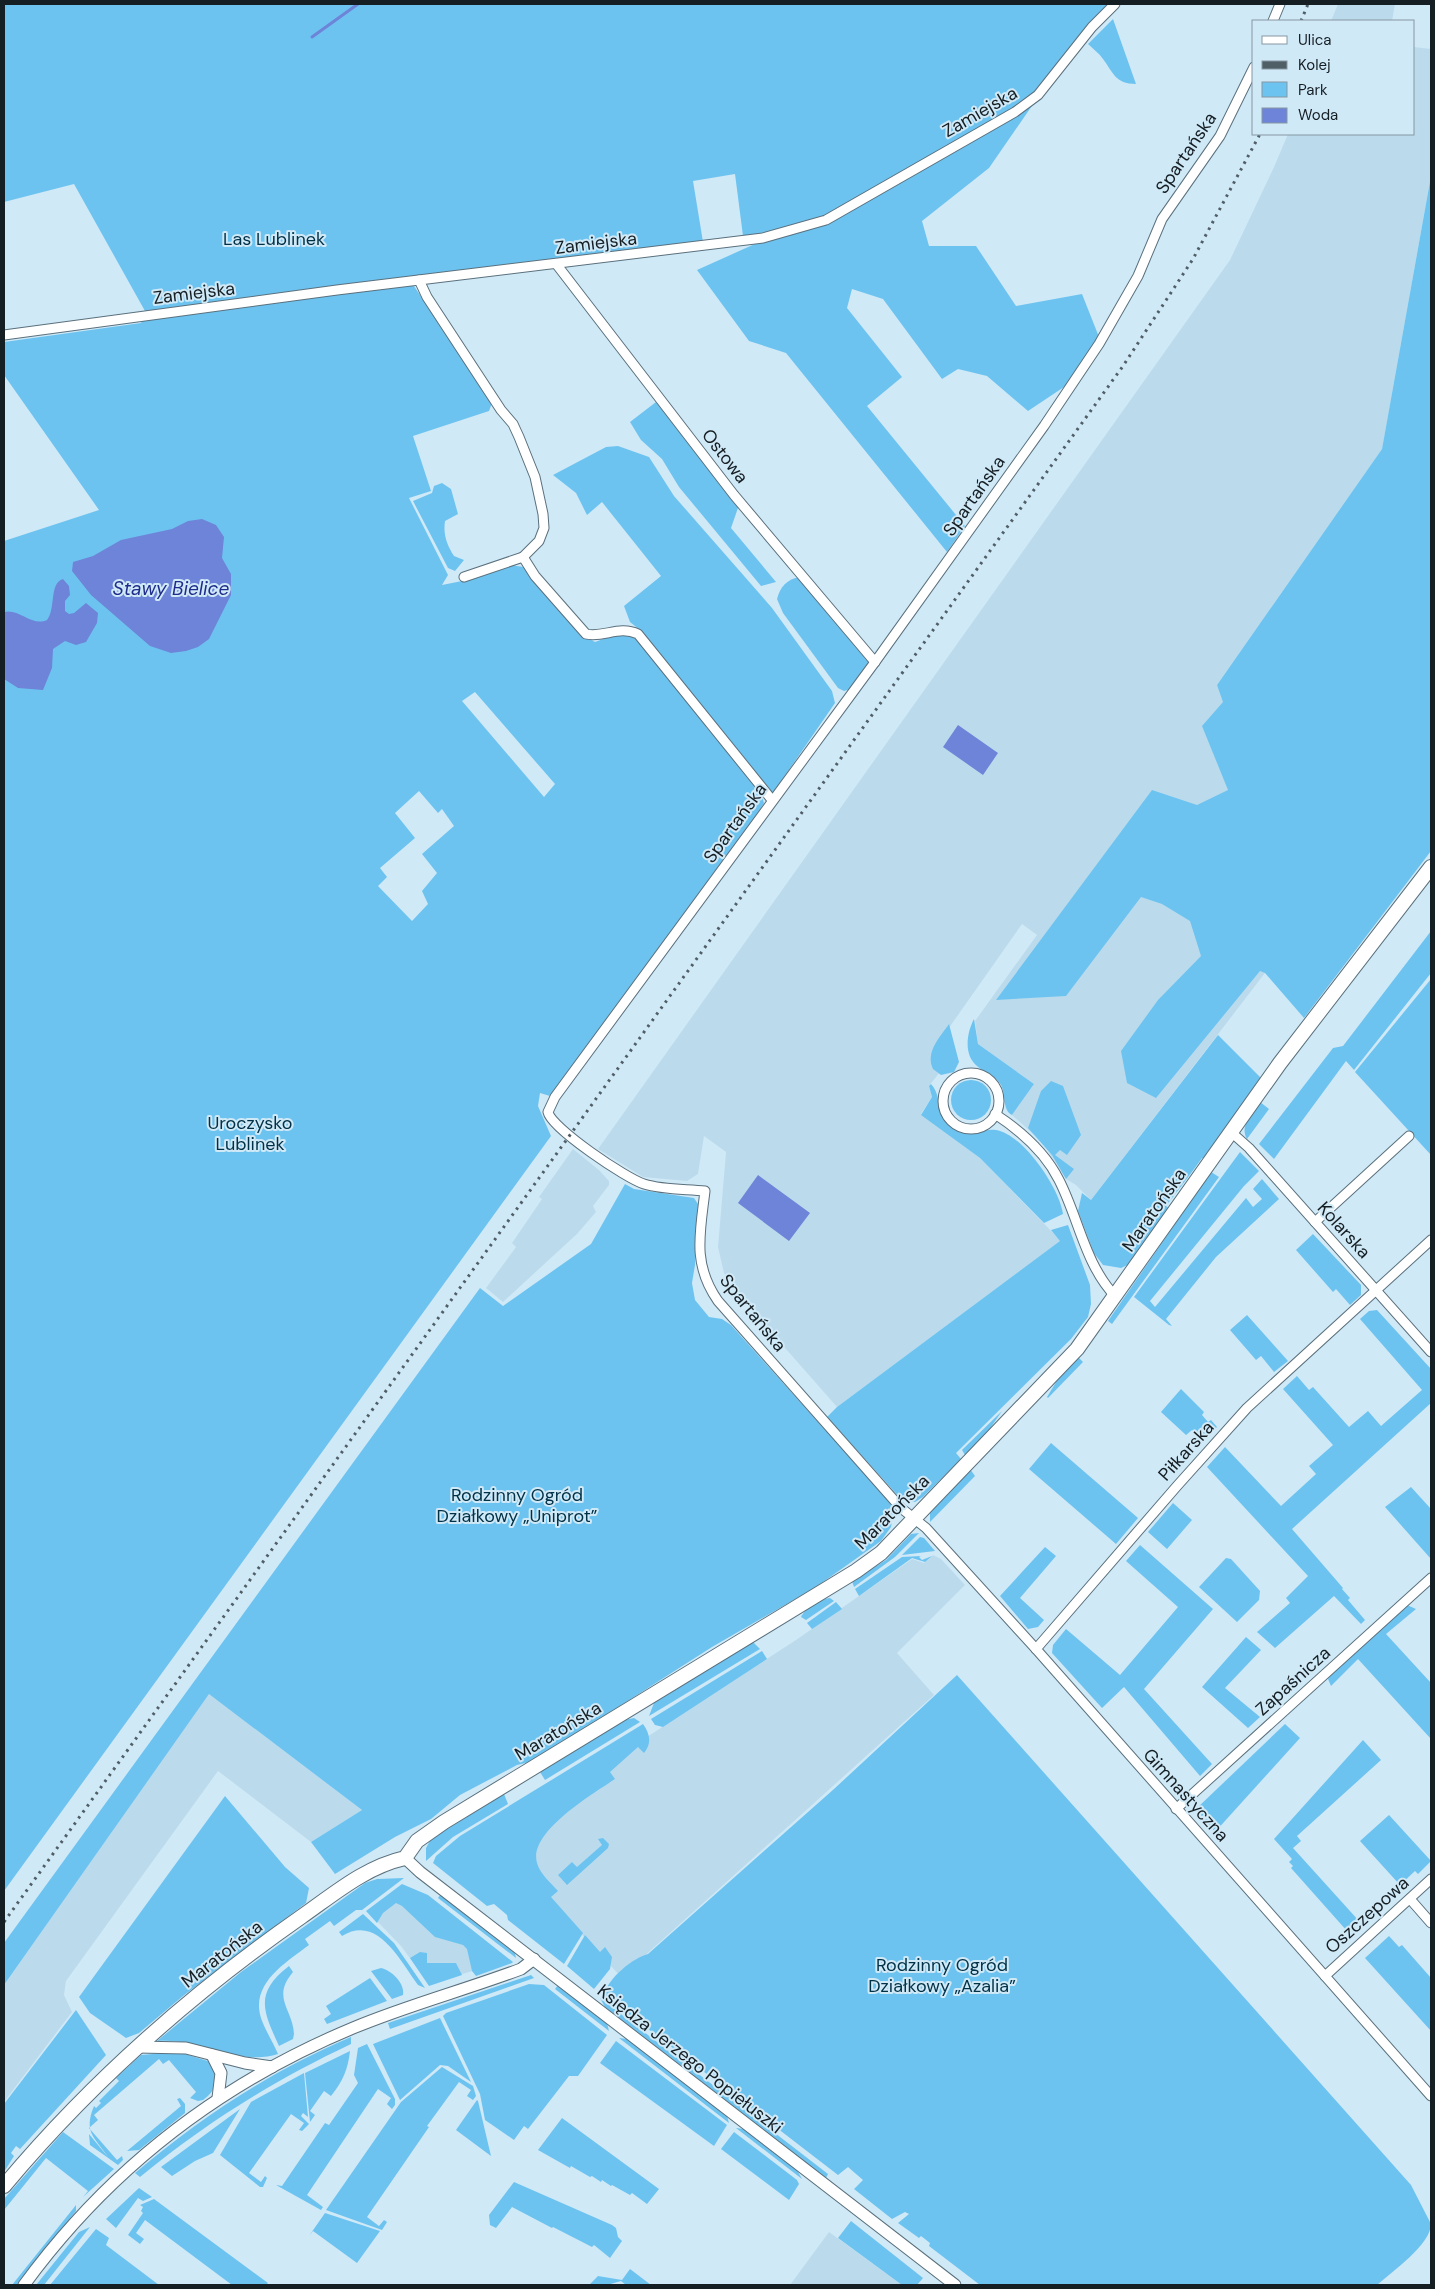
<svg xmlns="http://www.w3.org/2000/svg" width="1435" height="2289" viewBox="0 0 1435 2289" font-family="'DM Sans',sans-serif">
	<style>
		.built { fill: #bbdbed }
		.green { fill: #6dc3f0; fill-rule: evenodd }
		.water { fill: #6d84d8 }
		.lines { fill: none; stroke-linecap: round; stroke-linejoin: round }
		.stream { stroke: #6d84d8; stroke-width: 3 }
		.minor-casing { stroke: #5a707d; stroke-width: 11 }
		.tertiary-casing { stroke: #5a707d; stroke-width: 13 }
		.secondary-casing { stroke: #5a707d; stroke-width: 16 }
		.minor { stroke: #fff; stroke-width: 9 }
		.tertiary { stroke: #fff; stroke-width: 11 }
		.secondary { stroke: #fff; stroke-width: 14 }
		.rail { stroke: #505e66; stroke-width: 3; stroke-dasharray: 2.5 5; stroke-linecap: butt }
		.labels { text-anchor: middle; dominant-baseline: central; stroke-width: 4; stroke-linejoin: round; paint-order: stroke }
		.street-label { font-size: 18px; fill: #151e23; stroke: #d0e9f7 }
		.park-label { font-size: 18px; fill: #003147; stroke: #d0e9f7 }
		.water-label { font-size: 19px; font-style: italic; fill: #202b8c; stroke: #d0e9f7 }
	</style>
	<rect width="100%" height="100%" fill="#d0e9f7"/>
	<g class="built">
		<polygon points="1338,4 1395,4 1392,21 1331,21"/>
		<polygon points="1414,47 1431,49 1431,176 1382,449 1217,685 1324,896 1091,1200 1076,1185 1066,1179 1042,1142 1012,1115 1034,1084 978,1044 975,1021 1037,935 1022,924 932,1052 947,1063 929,1086 932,1097 921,1114 980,1158 1061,1241 837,1407 741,1298 724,1273 718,1247 726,1152 704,1136 698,1174 687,1181 643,1177 598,1149 1230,260 1274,167 1288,134 1414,134"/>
		<polygon points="573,1149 599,1170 609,1181 609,1185 593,1206 596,1212 577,1234 503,1302 486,1288 516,1247 512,1243 542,1199 539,1197"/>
		<polygon points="933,1555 941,1559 965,1585 897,1653 934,1695 651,1950 622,1978 548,1898 533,1862 537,1841 611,1764 650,1735 796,1640 912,1559 924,1563"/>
		<polygon points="209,1693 362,1810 311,1842 218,1771 66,1981 64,1995 72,2012 4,2102 4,1985"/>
		<polygon points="397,1899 469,1947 476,1970 429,1984 401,1946 374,1918"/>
		<polygon points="829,2232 902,2285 790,2285"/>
	</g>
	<g class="green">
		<path d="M4,4H1112L1035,93L991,125L825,217L761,234L743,236L735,174L693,181L703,242L424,277L414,286L492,403L489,411L413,436L431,491L409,498L448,575L442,585L472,579L509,565L524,567L586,637L595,642L622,632L640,641L645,634L630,622L624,606L661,576L602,502L587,515L576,493L553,475L606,447L618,446L649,457L674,496L772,608L832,691L835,703L773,793L715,722L706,727L760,790L764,803L759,811L555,1089L550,1096L540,1093L538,1106L551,1136L4,1891V541L99,510L4,375V342L141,323L145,311L74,184L4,202ZM475,692L555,784L544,797L462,701ZM419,791L438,813L442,809L454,826L422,854L437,873L422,891L428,904L412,921L378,886L387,877L380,868L415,838L395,813Z"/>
		<path d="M1113,19L1136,84C1115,84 1113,72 1103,59C1099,53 1093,49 1088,44Z"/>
		<polygon points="1036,100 989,168 922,221 929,246 976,246 1016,306 1082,294 1099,337 1067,385 1028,411 987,376 958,369 942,379 883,299 852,289 847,308 902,377 867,406 965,526 947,552 786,353 749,341 697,270 757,243 827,223 994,129"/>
		<polygon points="1431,176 1431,851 1304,1018 1265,973 1260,971 1156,1098 1127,1083 1121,1051 1158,1000 1201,956 1190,921 1162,904 1141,897 1066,996 996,1000 1152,790 1197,805 1228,790 1202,726 1223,702 1217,685 1382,449"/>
		<polygon points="656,402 739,505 731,528 776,582 761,586 679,487 662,459 641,440 630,422"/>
		<path d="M442,483L451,489L458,514L445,521C443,535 447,545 454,556L464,560L455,571L448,568L413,501L432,493L434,486Z"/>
		<path d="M800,577L870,663L851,689L844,691L838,688L783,613L777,599C780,587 787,579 800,577Z"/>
		<polygon points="1431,931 1431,973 1354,1070 1346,1061 1274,1159 1259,1144 1333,1048 1343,1046"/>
		<polygon points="1431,979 1431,1155 1355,1072"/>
		<path d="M974,1019L978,1044L1034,1084L1012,1115C1002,1110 1006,1094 1001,1085C994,1074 985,1073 977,1066C963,1055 967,1032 974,1019Z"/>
		<path d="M949,1024L959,1062L954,1072L941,1075L933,1069C925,1052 940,1037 949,1024Z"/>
		<path d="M1218,1035L1261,1078L1205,1159L1202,1158C1190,1175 1178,1190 1166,1206L1170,1209L1132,1263L1121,1268L1103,1265L1094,1253L1078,1211L1082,1193L1091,1200Z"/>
		<circle cx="971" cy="1100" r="20"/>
		<polygon points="1051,1081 1063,1086 1081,1135 1067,1155 1060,1150 1055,1155 1074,1169 1066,1179 1052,1155 1028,1128 1041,1091"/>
		<path d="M931,1084C943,1097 935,1115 952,1128C967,1140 980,1128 996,1130C1023,1134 1060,1189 1063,1214L1044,1223L980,1158L921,1115L932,1097L929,1086Z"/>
		<path d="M1260,1102L1269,1109L1247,1139C1239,1125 1253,1113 1260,1102Z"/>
		<polygon points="1240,1152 1259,1171 1244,1186 1150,1301 1155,1307 1246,1198 1253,1207 1262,1199 1253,1189 1262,1179 1279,1199 1216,1257 1166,1319 1172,1326 1169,1325 1134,1297"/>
		<polygon points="1211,1172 1219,1177 1112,1324 1108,1321"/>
		<polygon points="625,1184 634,1189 694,1198 698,1204 695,1265 692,1283 695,1300 709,1317 722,1319 731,1325 886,1498 891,1505 893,1516 891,1527 881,1541 816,1587 712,1647 534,1761 517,1765 460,1795 431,1819 395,1837 335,1874 311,1842 362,1810 209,1694 4,1985 4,1943 480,1288 503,1306 591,1244"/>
		<polygon points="1068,1225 1090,1285 1091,1304 1088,1317 1071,1339 956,1453 961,1459 923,1497 915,1502 901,1499 827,1417 837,1407 1060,1241 1051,1230"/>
		<polygon points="1313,1234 1361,1285 1361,1295 1350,1305 1336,1289 1333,1292 1296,1250"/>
		<polygon points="1377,1310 1431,1369 1431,1403 1292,1529 1343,1588 1342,1589 1350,1598 1348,1600 1365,1620 1361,1624 1334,1596 1275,1648 1257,1632 1290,1603 1286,1598 1308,1576 1207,1467 1225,1447 1281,1506 1316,1474 1309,1466 1333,1445 1283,1389 1297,1376 1309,1390 1313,1387 1349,1427 1368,1411 1381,1426 1422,1390 1360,1319 1369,1311"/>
		<polygon points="1247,1315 1288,1361 1274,1372 1261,1356 1256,1360 1230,1330"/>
		<polygon points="1078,1357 1083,1362 1048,1398 1047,1397 1058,1379"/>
		<polygon points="1181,1389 1204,1412 1202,1415 1208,1422 1211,1420 1217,1427 1202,1441 1192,1430 1186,1435 1161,1412"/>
		<polygon points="1002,1411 987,1433 965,1455 962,1450"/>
		<polygon points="1051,1443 1138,1518 1116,1544 1029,1469"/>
		<polygon points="970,1469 975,1476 930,1522 930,1512"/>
		<polygon points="1411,1487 1431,1509 1431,1559 1385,1507"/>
		<polygon points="1173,1503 1192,1520 1167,1549 1148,1532"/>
		<polygon points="919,1533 895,1557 854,1587 852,1581 886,1560 911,1534"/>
		<polygon points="920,1537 924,1538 935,1551 902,1555"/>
		<polygon points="1140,1545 1213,1609 1144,1689 1212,1764 1200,1776 1124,1687 1102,1708 1052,1653 1053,1645 1066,1629 1120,1675 1178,1607 1126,1561"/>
		<polygon points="1045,1547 1056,1556 1020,1598 1044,1620 1038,1627 1028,1629 1000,1596"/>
		<polygon points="921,1556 919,1557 922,1560 932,1556 925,1562 912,1558 859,1596 855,1589 902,1557"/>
		<polygon points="1226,1558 1231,1559 1260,1591 1259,1600 1237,1622 1199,1587"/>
		<path d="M830,1598L834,1601L806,1620L801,1617C805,1608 820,1599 830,1598Z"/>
		<polygon points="836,1602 842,1609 812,1629 807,1623"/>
		<polygon points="1407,1605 1416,1609 1386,1634 1431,1683 1431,1739 1358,1659 1331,1686 1328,1679 1332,1673"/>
		<polygon points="1246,1637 1261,1650 1225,1688 1260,1717 1248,1728 1202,1687"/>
		<polygon points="753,1642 760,1649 649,1716 654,1703"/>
		<polygon points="762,1651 767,1659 663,1727 655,1725 651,1719"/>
		<path d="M957,1675L1411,2185L1431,2224C1431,2244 1392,2272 1377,2285H980L929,2246L930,2243L921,2236L919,2238L898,2223L909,2214L905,2212L892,2219L854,2189L863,2180L848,2167L838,2175L604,1995C608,1978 633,1958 648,1954L834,1789Z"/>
		<polygon points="634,1718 640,1722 545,1780 540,1772 624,1720"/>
		<path d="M643,1724C650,1734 652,1743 644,1753L638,1747L610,1772L615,1779C593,1794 528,1832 537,1863C540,1874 551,1883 558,1891L551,1897L583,1933L564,1964L508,1920L507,1915L494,1904L487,1906L433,1863L436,1856L460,1836Z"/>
		<polygon points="1285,1724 1300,1738 1215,1832 1196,1809"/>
		<polygon points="1363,1740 1381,1760 1297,1836 1301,1841 1293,1848 1359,1921 1347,1931 1291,1868 1293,1866 1289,1862 1292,1859 1274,1839"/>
		<polygon points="504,1794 508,1804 453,1837 426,1861 426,1848 431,1839"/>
		<polygon points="225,1796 285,1867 309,1888 306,1903 183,1996 139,2033 126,2038 90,2013 79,1997"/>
		<polygon points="1389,1815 1431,1861 1418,1874 1415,1871 1400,1885 1360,1841"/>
		<polygon points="603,1838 609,1844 608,1848 567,1885 558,1875 572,1862 577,1867 602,1845 598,1839"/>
		<path d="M404,1878L362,1910H356L334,1926L330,1921L305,1939L309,1945C287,1962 250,1983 261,2018C265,2030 273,2042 278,2054C239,2067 198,2037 157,2041L241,1972L365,1883L377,1879Z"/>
		<polygon points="402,1884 428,1895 513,1962 512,1963 476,1976 472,1971 467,1949 463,1945 435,1937 402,1906 396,1903 383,1913 377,1923 366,1911"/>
		<polygon points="440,1895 515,1953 516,1958 438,1898"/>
		<path d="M363,1914L394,1943L425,1988L418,1985C400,1961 378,1914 342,1936L339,1932Z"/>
		<polygon points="585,1935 600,1952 605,1947 612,1957 610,1969 594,1989 567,1966"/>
		<polygon points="1389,1936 1399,1947 1402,1945 1431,1978 1431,2031 1365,1958"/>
		<polygon points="420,1952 427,1953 427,1963 456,1963 462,1975 429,1986 410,1958"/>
		<path d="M289,1966L293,1972C271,1998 293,2009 294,2034L293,2039L279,2046C263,2011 254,1993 289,1966Z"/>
		<path d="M381,1968C391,1970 405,1983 403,1995L392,1999L371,1971Z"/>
		<polygon points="531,1975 534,1978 390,2029 388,2023"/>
		<polygon points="370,1978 387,2001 327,2024 324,2019 331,2014 326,2006"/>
		<polygon points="529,1984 544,1985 607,2035 578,2076 569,2076 528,2129 524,2126 514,2140 485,2120 480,2094 443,2016 446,2013"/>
		<polygon points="558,1985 607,2023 609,2031 555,1989"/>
		<polygon points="600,1998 828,2174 826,2178 605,2007"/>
		<polygon points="76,2010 106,2055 20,2149 16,2146 11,2153 14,2156 4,2172 4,2104"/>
		<polygon points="440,2018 471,2082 448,2066 440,2065 400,2100 373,2044"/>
		<path d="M351,2037V2044C273,2081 207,2122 140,2177L135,2173C201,2117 271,2071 351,2037Z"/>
		<polygon points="619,2038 627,2039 727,2116 729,2123"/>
		<polygon points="616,2041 727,2125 714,2146 600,2063"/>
		<polygon points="367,2044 395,2099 395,2105 392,2109 387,2104 391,2098 378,2089 307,2195 323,2207 321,2210 276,2185 282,2186 325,2123 329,2125 358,2083 354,2075 358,2048"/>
		<path d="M350,2051C348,2069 343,2081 331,2096L324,2091L310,2111L315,2115L310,2122L305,2073Z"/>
		<path d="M164,2053L185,2054L211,2062C218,2077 218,2090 203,2100L198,2101L190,2098L196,2092L169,2060L163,2064L159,2059L94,2115L98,2120L89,2128L117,2160L122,2156L123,2160L118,2165L90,2145L89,2134L108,2157C95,2137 83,2133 94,2106L96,2108L101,2103L99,2101L119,2081L116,2078L141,2055Z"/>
		<polygon points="442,2067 473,2086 476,2096 473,2100 467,2096 471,2090 459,2082 427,2126 429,2127 367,2217 379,2226 384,2220 387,2222 382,2230 326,2210 401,2102"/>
		<polygon points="304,2073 308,2117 303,2113 301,2116 309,2124 302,2131 299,2130 304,2123 291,2114 249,2173 261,2182 265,2176 267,2178 263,2187 260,2187 220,2155 251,2102"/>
		<polygon points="180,2098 185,2104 185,2113 139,2150 127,2151 181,2106 177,2099"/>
		<polygon points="477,2100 478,2101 491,2156 456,2130"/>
		<polygon points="240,2109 213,2153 195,2161 172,2176 161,2167"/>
		<polygon points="562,2118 659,2189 647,2204 632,2193 630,2195 612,2185 611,2186 602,2180 601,2182 592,2176 590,2177 571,2166 570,2168 538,2150"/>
		<polygon points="736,2128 744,2129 797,2170 802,2179"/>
		<polygon points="63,2132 114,2169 83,2197 88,2191 46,2158 4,2210 4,2199"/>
		<polygon points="734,2132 797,2180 799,2184 789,2200 721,2149"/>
		<polygon points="514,2182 612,2225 616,2228 618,2237 622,2241 610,2258 594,2245 592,2247 553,2227 552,2228 512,2207 496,2228 490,2225 489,2215"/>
		<polygon points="139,2188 152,2197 143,2201 138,2198 116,2228 106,2219"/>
		<polygon points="154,2199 268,2283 266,2285 232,2285 145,2220 136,2233 144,2239 140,2244 128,2235 143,2213 141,2211 143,2207 140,2205"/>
		<polygon points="76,2205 76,2211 17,2285 12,2285"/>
		<polygon points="325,2213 380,2231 357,2263 313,2231 309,2236"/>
		<polygon points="851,2221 923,2278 917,2285 902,2285 838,2238"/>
		<polygon points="90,2227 44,2285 36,2285 79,2232"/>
		<polygon points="96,2229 109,2238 106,2245 159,2285 50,2285"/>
		<polygon points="630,2269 651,2285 626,2285 621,2281 607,2285 589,2285 598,2276 622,2280"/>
	</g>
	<g class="water">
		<polygon points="202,519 216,525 224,537 222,558 231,574 231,595 209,639 198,647 186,651 171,653 150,646 91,595 72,571 73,562 93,556 121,540 172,529 188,521"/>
		<path d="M63,579L69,586L70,595L65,601V611L69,614L74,613L86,603L98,613L97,623L86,642L76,645L65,641L53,649L52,668L43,690L18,688L4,679V612C19,608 32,627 47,620C56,609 49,583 63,579Z"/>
		<polygon points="958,725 998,753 983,775 943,747"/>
		<polygon points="758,1175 810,1213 789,1241 738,1203"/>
	</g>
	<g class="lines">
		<polyline class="stream" points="312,37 358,4"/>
		<defs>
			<g id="minor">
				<polyline points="1273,21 1280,4"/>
				<path d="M1254,67L1220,136L1162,219L1138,276L1099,344L1044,426L875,662L555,1097L548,1112C551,1128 627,1179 644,1184C663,1190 686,1189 705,1191C700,1233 692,1264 718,1301L901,1508L926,1528L1036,1649L1431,2096"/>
				<polyline points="557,265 734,495 875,662"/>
				<polyline points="419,280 427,297 501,410 513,424 519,437 535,477 543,514 544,528 539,541 523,557"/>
				<polyline points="4,335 337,290 763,238 826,220 1015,112 1038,95 1092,27 1115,4"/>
				<path d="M464,577L523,557L535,576L586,634C604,638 619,625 638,634L772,800"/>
				<circle cx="971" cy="1101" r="28"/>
				<path d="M995,1114C1021,1131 1045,1152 1059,1180C1079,1219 1085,1265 1116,1297"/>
				<polyline points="1231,1132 1249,1148 1431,1352"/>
				<polyline points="1315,1222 1409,1136"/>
				<polyline points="1036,1649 1177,1486 1247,1408 1431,1240"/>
				<polyline points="1176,1809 1431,1578"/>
				<polyline points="1410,1899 1431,1923"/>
				<polyline points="1325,1976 1431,1879"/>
			</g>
			<g id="tertiary">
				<polyline points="405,1858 420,1872 955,2285"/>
				<polyline points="137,2047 186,2048 245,2063 272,2067"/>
				<polyline points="212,2055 221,2073 218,2098"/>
				<path d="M24,2285C109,2169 221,2083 353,2028C408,2005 465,1990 521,1969L534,1959"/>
			</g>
			<path id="secondary" d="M4,2186C90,2083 191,1994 301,1917C334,1894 365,1867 405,1858L417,1841L444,1822L856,1571L881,1553L1077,1349L1280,1063L1431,867"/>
		</defs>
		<use href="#minor" class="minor-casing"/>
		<use href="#tertiary" class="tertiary-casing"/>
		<use href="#secondary" class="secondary-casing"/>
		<use href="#minor" class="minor"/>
		<use href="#tertiary" class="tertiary"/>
		<use href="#secondary" class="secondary"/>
		<g class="rail">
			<polyline points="1301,21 1308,4"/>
			<polyline points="4,1922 1123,366 1193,259 1260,134"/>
		</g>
	</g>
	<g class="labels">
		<g class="street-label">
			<text transform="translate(980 112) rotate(-30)">Zamiejska</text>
			<text transform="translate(1186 153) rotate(-56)">Spartańska</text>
			<text transform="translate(596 243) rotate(-7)">Zamiejska</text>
			<text transform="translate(194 293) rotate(-7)">Zamiejska</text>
			<text transform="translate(725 456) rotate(52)">Ostowa</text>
			<text transform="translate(974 496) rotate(-55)">Spartańska</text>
			<text transform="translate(735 823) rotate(-54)">Spartańska</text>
			<text transform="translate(1154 1210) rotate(-55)">Maratońska</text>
			<text transform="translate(1344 1230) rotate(48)">Kolarska</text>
			<text transform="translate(753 1313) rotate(51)">Spartańska</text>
			<text transform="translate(1186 1451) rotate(-48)">Piłkarska</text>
			<text transform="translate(892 1512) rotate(-45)">Maratońska</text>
			<text transform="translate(1293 1681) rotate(-42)">Zapaśnicza</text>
			<text transform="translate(558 1731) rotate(-31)">Maratońska</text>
			<text transform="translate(1186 1795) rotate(48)">Gimnastyczna</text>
			<text transform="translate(1367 1915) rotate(-42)">Oszczepowa</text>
			<text transform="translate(222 1954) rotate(-38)">Maratońska</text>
			<text transform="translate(690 2059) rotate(38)">Księdza Jerzego Popiełuszki</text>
		</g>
		<g class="park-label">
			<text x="274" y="239">Las Lublinek</text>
			<text x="250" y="1123">Uroczysko<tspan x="250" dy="21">Lublinek</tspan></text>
			<text x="517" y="1495">Rodzinny Ogród<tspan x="517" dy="21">Działkowy „Uniprot”</tspan></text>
			<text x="942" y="1965">Rodzinny Ogród<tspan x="942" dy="21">Działkowy „Azalia”</tspan></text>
		</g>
		<g class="water-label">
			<text x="171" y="588">Stawy Bielice</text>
		</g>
	</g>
	<rect width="1435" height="2289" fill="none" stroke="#151e23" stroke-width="10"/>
	<rect x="1252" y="20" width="162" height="115" fill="#d0e9f7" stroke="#8598a2"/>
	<rect x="1262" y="36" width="25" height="8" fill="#ffffff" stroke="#8598a2"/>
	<text x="1298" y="45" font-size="15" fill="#151e23">Ulica</text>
	<rect x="1262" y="61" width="25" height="8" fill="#505e66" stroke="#8598a2"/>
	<text x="1298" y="70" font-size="15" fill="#151e23">Kolej</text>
	<rect x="1262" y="82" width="25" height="15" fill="#6dc3f0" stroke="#8598a2"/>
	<text x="1298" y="95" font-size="15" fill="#151e23">Park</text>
	<rect x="1262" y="108" width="25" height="15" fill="#6d84d8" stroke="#8598a2"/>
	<text x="1298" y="120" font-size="15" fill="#151e23">Woda</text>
</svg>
